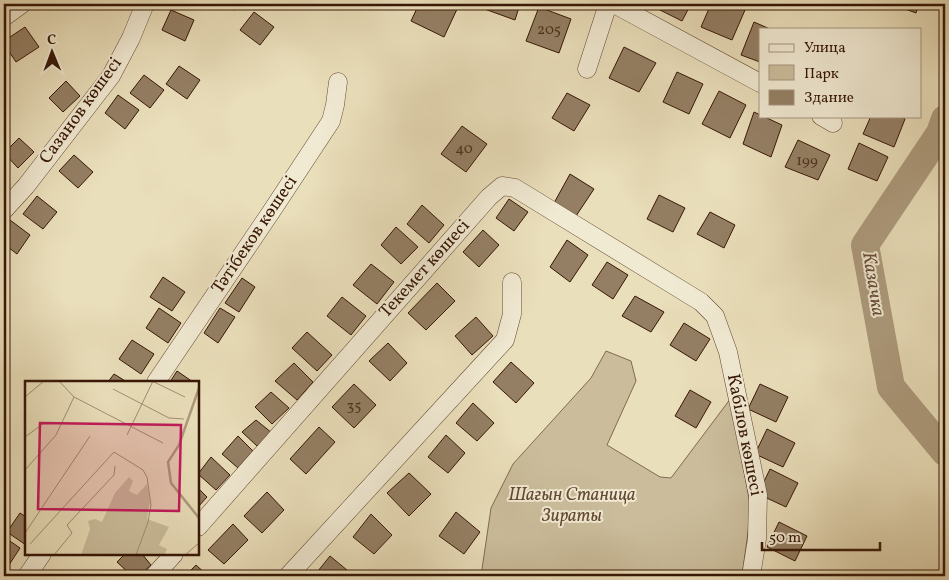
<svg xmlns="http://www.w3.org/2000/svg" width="949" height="580" viewBox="0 0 949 580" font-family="Vollkorn,serif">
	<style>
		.green { fill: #cbbd9c; stroke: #806a50 }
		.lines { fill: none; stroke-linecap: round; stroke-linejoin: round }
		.river { stroke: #ad9b7d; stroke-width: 28 }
		.building { fill: #947f64; stroke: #361605 }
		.street-casing { stroke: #634832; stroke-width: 19 }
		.street { stroke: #f1ead3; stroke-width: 18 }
		.labels { text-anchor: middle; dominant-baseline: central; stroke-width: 4; stroke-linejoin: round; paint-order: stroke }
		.number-label { font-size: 15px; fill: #4e301d }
		.street-label { font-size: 18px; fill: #361605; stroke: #f1ead3 }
		.park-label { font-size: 18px; font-style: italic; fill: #634832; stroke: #f1ead3 }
		.water-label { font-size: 19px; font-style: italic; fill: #664b35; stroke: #f1ead3 }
		.inset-river { fill: none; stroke: #ad9b7d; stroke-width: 2.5 }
		.inset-road { fill: none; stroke: #a28f72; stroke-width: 1 }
		.view { fill: #c2185b; fill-opacity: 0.15; stroke: #c2185b; stroke-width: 2.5 }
		.inset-edge { fill: none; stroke: #361605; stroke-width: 2.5 }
	</style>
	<rect width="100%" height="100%" fill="#eadfbb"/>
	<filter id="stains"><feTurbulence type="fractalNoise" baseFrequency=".004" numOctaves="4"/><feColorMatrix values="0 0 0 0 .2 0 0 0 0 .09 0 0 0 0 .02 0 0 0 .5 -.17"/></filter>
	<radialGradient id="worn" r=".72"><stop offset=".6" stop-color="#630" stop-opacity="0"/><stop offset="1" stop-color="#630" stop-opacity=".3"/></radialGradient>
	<polygon class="green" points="606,351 631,361 636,381 607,445 660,477 671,478 731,398 751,510 742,576 481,576 491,508 513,464 591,378"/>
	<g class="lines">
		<polyline class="river" points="945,119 940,133 865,245 891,387 945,452"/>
	</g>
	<g class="building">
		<polygon points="216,4 237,4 235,10"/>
		<polygon points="419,4 452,4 458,7 444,37 411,21"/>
		<polygon points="481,4 520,4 515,20 479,7"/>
		<polygon points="648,4 691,4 682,21"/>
		<polygon points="711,4 732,4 745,10 732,40 701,27"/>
		<polygon points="892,4 919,4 916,13"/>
		<polygon points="539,7 571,19 559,53 526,41"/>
		<polygon points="171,10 194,20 185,41 162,30"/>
		<polygon points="254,12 274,27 260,45 240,30"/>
		<polygon points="754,22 770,29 760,29 760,62 741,55"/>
		<polygon points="25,27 39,47 16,62 4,44 4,41"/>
		<polygon points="624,47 656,63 639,92 609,78"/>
		<polygon points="179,66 200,80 187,99 166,84"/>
		<polygon points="677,72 703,84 689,114 663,102"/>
		<polygon points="144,75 164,90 150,108 130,93"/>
		<polygon points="66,81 80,96 63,112 49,98"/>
		<polygon points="719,91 746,105 730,138 702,124"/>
		<polygon points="567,93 590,105 574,131 552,118"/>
		<polygon points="118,95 139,110 125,129 105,113"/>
		<polygon points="754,112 782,125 771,157 743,144"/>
		<polygon points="871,116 900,116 905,119 894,147 863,134"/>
		<polygon points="462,126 487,144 466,172 441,154"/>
		<polygon points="19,138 34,152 18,168 4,153"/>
		<polygon points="798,140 830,155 818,180 785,167"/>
		<polygon points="859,143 888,157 877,181 848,169"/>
		<polygon points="74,155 93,172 78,188 59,171"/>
		<polygon points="570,174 594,189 576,216 554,203"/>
		<polygon points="659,195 685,208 673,232 647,219"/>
		<polygon points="37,196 57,212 43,229 23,214"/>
		<polygon points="509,199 528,212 514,231 496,218"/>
		<polygon points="422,205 444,225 429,243 407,224"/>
		<polygon points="710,212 735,225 724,248 697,234"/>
		<polygon points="10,220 30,235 17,254 4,244 4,229"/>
		<polygon points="396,227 418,247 401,264 381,245"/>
		<polygon points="483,230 499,245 479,267 463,252"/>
		<polygon points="567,240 588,255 570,282 550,267"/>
		<polygon points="607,262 628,275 613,299 592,285"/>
		<polygon points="371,264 394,282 377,304 353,285"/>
		<polygon points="163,277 185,292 172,311 150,297"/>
		<polygon points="242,278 255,287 239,312 225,303"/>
		<polygon points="437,283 455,301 426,330 408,313"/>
		<polygon points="635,296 664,312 651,332 622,316"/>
		<polygon points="342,297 366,316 351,335 327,316"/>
		<polygon points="159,308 181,323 168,343 146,328"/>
		<polygon points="220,308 235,317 218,343 204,333"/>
		<polygon points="476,317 493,336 472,355 455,336"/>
		<polygon points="684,323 710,339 696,361 670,345"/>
		<polygon points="307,332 332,355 317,371 292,348"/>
		<polygon points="132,340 154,354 141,374 119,359"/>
		<polygon points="388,343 407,363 390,381 369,361"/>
		<polygon points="511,362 534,383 516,403 493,382"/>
		<polygon points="294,363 313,382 297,400 275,381"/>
		<polygon points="177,371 193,382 170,382"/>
		<polygon points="114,374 127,382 108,382"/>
		<polygon points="354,384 376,405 354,428 332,407"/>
		<polygon points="760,384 788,397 776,422 748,409"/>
		<polygon points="690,390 711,402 696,428 675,416"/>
		<polygon points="271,392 289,408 272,424 255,407"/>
		<polygon points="473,403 494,423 477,441 456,423"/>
		<polygon points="256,420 272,433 257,446 242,432"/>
		<polygon points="319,427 335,442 306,474 290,459"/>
		<polygon points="767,429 795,443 783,467 755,454"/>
		<polygon points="446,435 465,453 448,473 428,457"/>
		<polygon points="238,436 253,451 238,468 222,454"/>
		<polygon points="211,457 230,475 216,490 198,474"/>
		<polygon points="770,469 798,483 786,507 758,494"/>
		<polygon points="409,473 431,494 409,516 387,493"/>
		<polygon points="198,488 207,497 198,507"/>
		<polygon points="267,492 284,510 262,533 244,516"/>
		<polygon points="456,512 480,532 464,554 439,536"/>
		<polygon points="20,513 26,517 26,545 7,532"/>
		<polygon points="371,514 392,535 374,554 353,537"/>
		<polygon points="779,522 807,536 795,561 767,547"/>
		<polygon points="233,524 248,540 224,564 208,550"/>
		<polygon points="4,537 20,548 7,568 4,566"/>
		<polygon points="125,554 142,554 151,565 139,576 132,576 117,562"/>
		<polygon points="330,556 353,575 351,576 314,576"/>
		<polygon points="196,565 208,576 185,576"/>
	</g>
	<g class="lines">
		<defs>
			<g id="street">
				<polyline points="614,4 760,83"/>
				<polyline points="4,17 22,4"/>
				<polyline points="587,69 608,4"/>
				<polyline points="821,116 833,123"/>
				<polyline points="4,210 26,186 111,76 131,38 145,4"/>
				<polyline points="156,382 271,212 331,121 335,105 338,82"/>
				<polyline points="198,527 489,197 502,186 515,188 701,302 715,316 728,352 758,495 757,539 751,576"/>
				<polyline points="27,576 42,554"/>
				<polyline points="154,576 174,554"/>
				<polyline points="288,576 505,340 512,314 512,282"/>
			</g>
		</defs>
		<use href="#street" class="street-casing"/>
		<use href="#street" class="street"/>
	</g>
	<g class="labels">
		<g class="number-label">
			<text x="549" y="30">205</text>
			<text x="464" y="149">40</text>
			<text x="807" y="161">199</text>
			<text x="354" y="406">35</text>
		</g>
		<g class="street-label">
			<text transform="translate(81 111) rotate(-54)">Сазанов көшесі</text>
			<text transform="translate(255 235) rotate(-56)">Тәтібеков көшесі</text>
			<text transform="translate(425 269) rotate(-48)">Текемет көшесі</text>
			<text transform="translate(744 435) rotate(79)">Кабілов көшесі</text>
		</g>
		<g class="park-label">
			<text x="572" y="495">Шағын Станица<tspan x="572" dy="21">Зираты</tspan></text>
		</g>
		<g class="water-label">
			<text transform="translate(873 284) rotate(81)">Казачка</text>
		</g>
	</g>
	<g transform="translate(25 381)">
		<rect width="174" height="174" fill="#eadfbb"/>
		<path d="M104,96L108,100L104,110L112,114L122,103L125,120L122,138L144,146L134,164L142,168L139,174H56L65,148L63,140L70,138L77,141L90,112Z" fill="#cbbd9c"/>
		<path class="inset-river" d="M174,7L154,64L143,81L146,102L174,137"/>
		<path class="inset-road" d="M34,0L49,16L138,62M127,0L160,16M88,8L144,37L159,38M0,16L19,0M102,54L128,0M0,56L19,42M0,89L31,54L49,16M0,152L65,55M5,163L89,71L118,89L122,96L126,124L123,141L111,174M29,174L47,152L42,144L89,94L90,85M160,174L174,162"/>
		<path class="view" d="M15,42L156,44L154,130L13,128Z"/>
		<rect width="174" height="174" class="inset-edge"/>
	</g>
	<rect width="949" height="580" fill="none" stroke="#eadfbb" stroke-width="20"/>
	<rect x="5" y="5" width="939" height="570" fill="none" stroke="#361605" stroke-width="2.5"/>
	<rect x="10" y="10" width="929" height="560" fill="none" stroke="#361605"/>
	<rect x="759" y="28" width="162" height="90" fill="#f1ead3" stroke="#a69581"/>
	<rect x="769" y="44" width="25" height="8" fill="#f1ead3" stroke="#a69581"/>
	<text x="804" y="52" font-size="15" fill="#361605">Улица</text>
	<rect x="769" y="65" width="25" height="15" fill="#cbbd9c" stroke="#a69581"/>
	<text x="804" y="78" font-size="15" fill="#361605">Парк</text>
	<rect x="769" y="90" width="25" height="15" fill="#947f64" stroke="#a69581"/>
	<text x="804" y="102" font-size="15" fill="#361605">Здание</text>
	<g transform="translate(52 52) rotate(359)" stroke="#f1ead3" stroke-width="4" paint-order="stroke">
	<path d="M0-4L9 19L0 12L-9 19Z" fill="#361605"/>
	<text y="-8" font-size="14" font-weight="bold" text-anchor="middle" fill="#361605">С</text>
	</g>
	<path d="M762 542v8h118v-8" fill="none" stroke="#361605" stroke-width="2.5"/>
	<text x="769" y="542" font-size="15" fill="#361605" stroke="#f1ead3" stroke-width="4" paint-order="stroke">50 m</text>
	<rect width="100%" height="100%" filter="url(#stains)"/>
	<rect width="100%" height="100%" fill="url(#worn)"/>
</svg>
